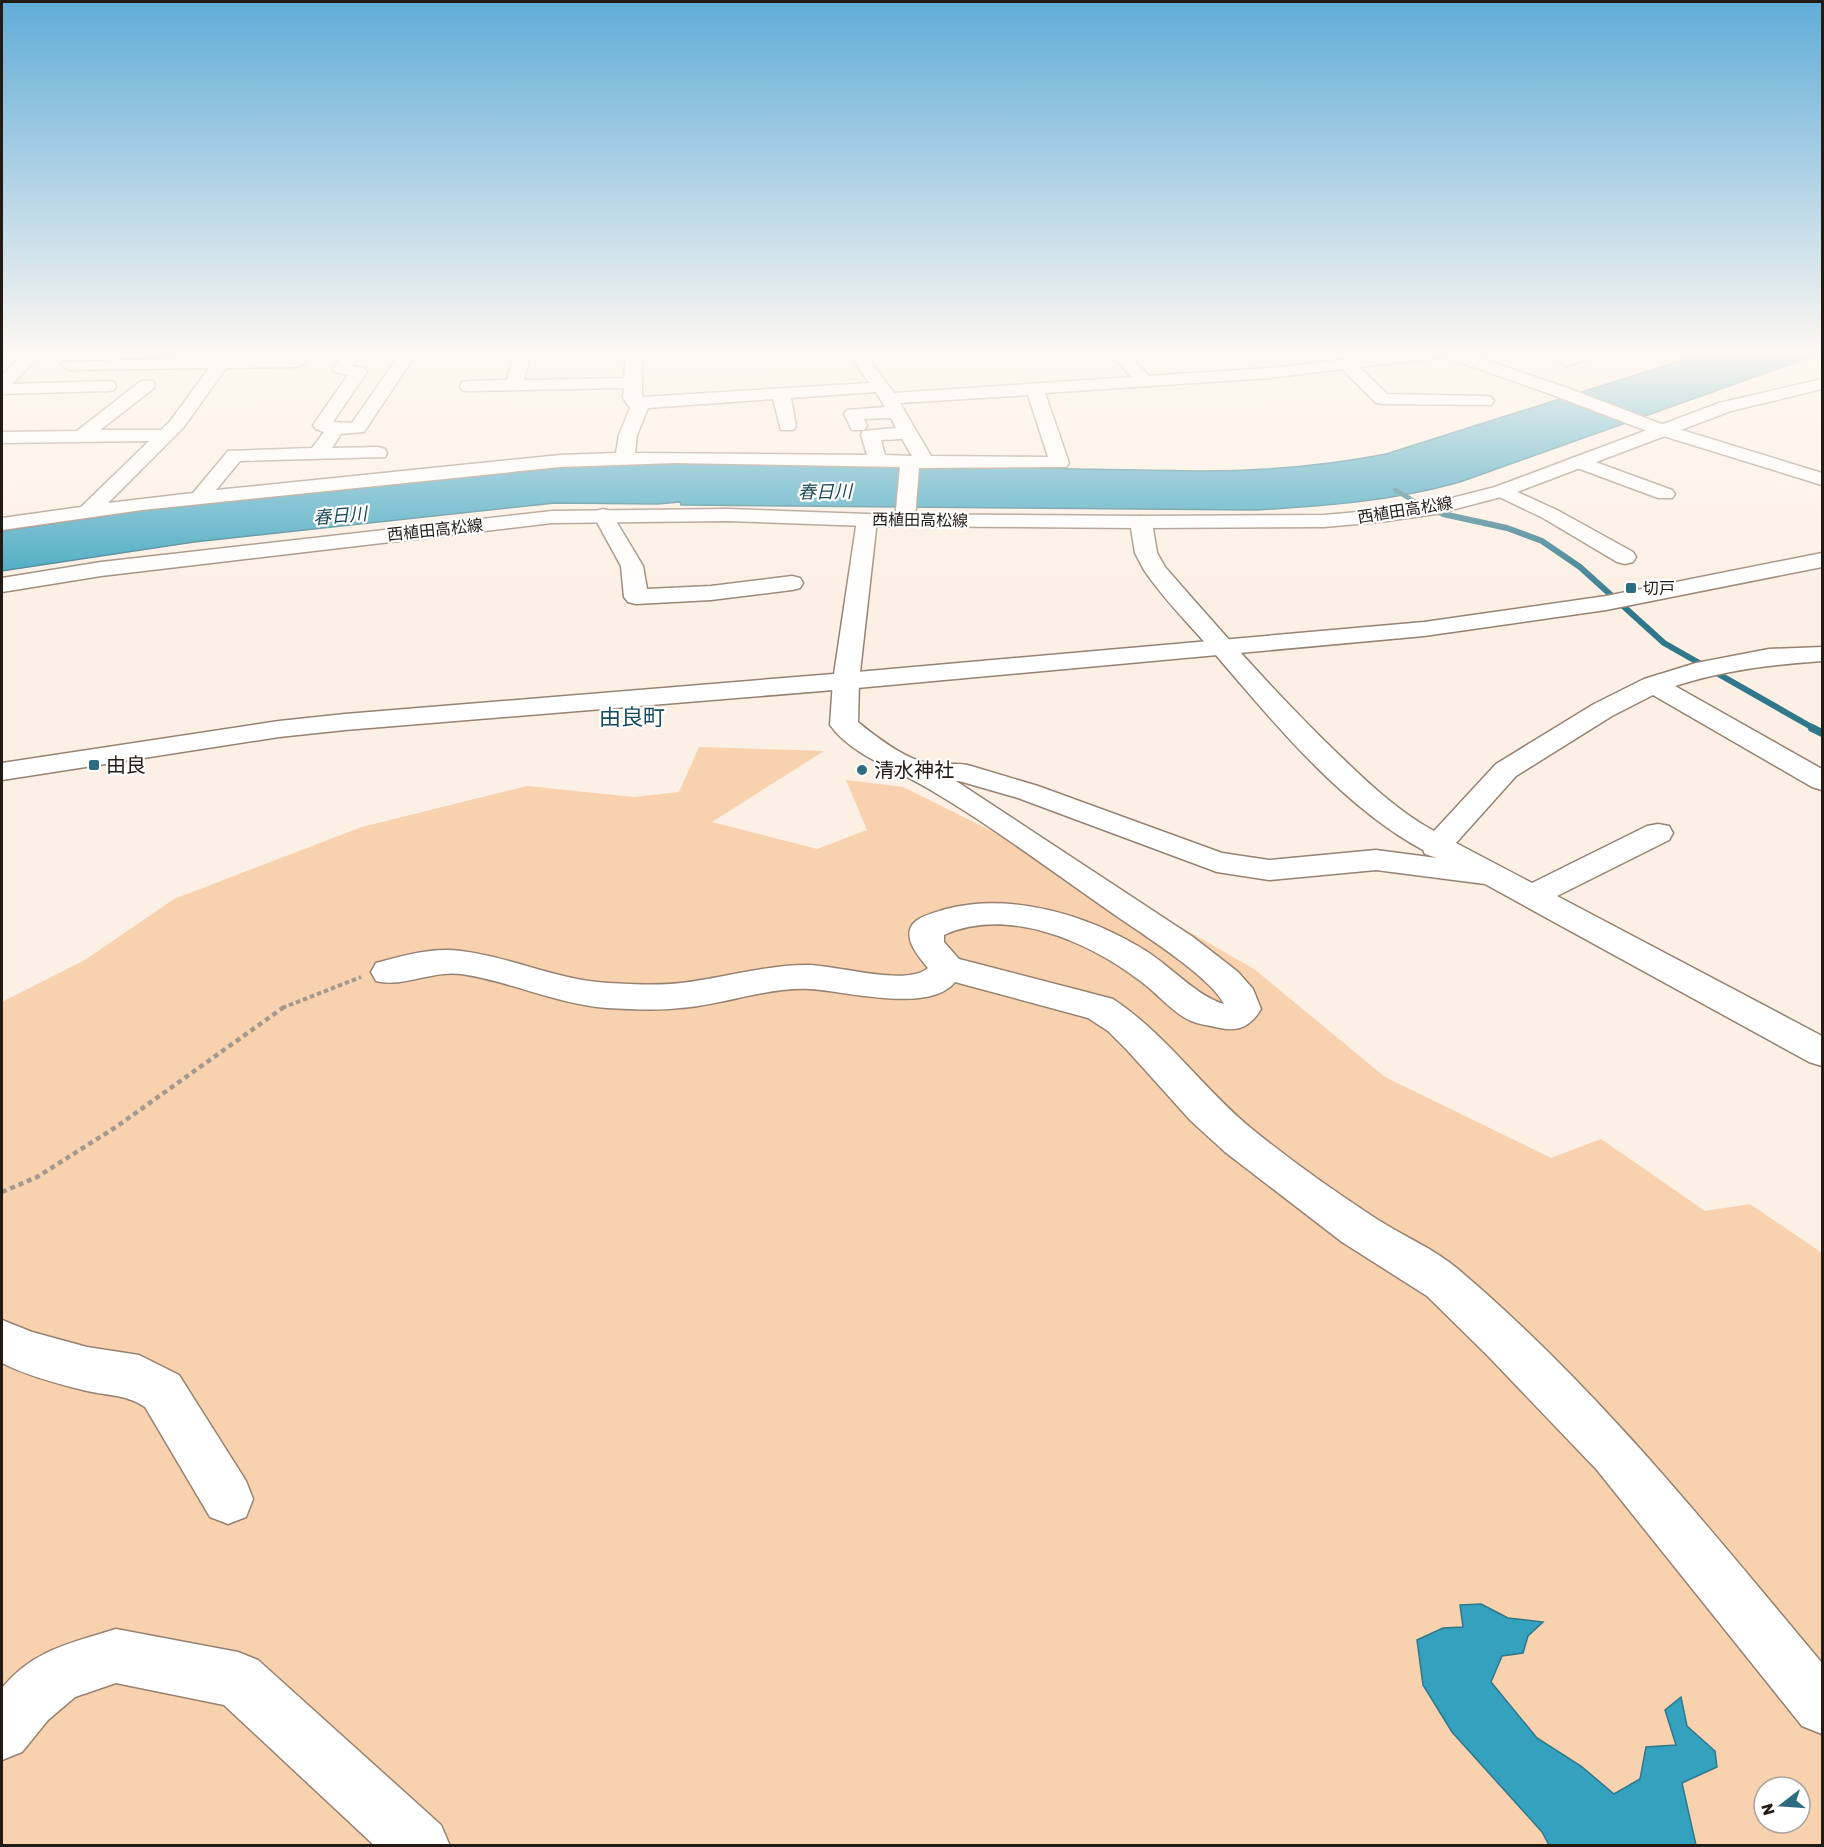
<svg xmlns="http://www.w3.org/2000/svg" width="1824" height="1847" viewBox="0 0 1824 1847" font-family="Rubik,'Noto Sans JP',sans-serif">
	<style>
		.green { fill: #f8d1ae; fill-rule: evenodd }
		.water { fill: #34a1bf; stroke: #2f788b; stroke-width: 1.5 }
		.lines { fill: none; stroke-linecap: round; stroke-linejoin: round }
		.stream-far2 { stroke: #2f788b; stroke-width: 4.5 }
		.stream-far1 { stroke: #2f788b; stroke-width: 6 }
		.stream { stroke: #2f788b; stroke-width: 8 }
		.minor-casing { stroke: #968271; stroke-width: 3 }
		.major-casing { stroke: #968271; stroke-width: 3 }
		.path-far1 { stroke: #a4998f; stroke-width: 4; stroke-dasharray: 4.5 3; stroke-linecap: butt }
		.path { stroke: #a4998f; stroke-width: 4.5; stroke-dasharray: 5 4; stroke-linecap: butt }
		.minor { fill: #fff; fill-rule: evenodd }
		.major { fill: #fff; fill-rule: evenodd }
		.poi-dot { fill: #2c6d80; stroke: #fff; stroke-width: 2 }
		.labels { text-anchor: middle; dominant-baseline: central; stroke-width: 4.5; stroke-linejoin: round; paint-order: stroke }
		.far-street-label { font-size: 16px; fill: #221a13; stroke: #fff }
		.far-poi-label { font-size: 16px; fill: #221a13; stroke: #fff; text-anchor: start }
		.far-water-label { font-size: 18px; font-style: italic; fill: #1c4957; stroke: #fff }
		.poi-label { font-size: 20px; fill: #221a13; stroke: #fff; text-anchor: start }
		.quarter-label { font-size: 22px; fill: #164c5b; stroke: #fff }
	</style>
	<rect width="100%" height="100%" fill="#fcefe3"/>
	<path class="green" d="M699,747L824,751L712,822L817,849L867,830L846,780L903,787L1149,909L1254,969L1385,1077L1551,1158L1601,1139L1705,1211L1750,1204L1822,1253V1845L2,1846V1002L85,960L174,899L362,827L527,786L634,797L679,792ZM1764,1787H1800V1823H1764Z"/>
	<g class="water">
		<path d="M1711,351H1822V353L1460,482C1393,501 1326,506 1256,510L681,505L680,502L658,504L555,503L194,542L2,571V531L202,502L622,462L1201,471C1264,471 1324,466 1386,454Z"/>
		<polygon points="1481,1604 1508,1618 1543,1622 1528,1636 1523,1653 1502,1656 1491,1682 1537,1738 1581,1766 1614,1794 1640,1779 1646,1747 1676,1745 1665,1710 1681,1697 1687,1726 1715,1751 1717,1767 1682,1783 1696,1845 1549,1845 1542,1832 1452,1732 1423,1685 1417,1640 1443,1628 1463,1627 1460,1605"/>
	</g>
	<g class="lines">
		<g class="stream-far2">
			<polyline points="1395,490 1421,505"/>
			<polyline points="1439,513 1450,515"/>
		</g>
		<polyline class="stream-far1" points="1443,514 1507,528 1542,541 1580,567 1664,643 1815,729"/>
		<polyline class="stream" points="1812,728 1822,733"/>
		<defs>
			<g id="minor">
				<polygon points="28,351 45,351 12,384 108,381 114,382 116,386 114,390 108,391 2,394 2,375"/>
				<path d="M222,351H238L233,358L292,357L300,353L308,358L302,365L296,367L226,368L183,428L108,503L193,493L228,451L312,448L324,432L316,429L313,425L348,375L335,372L333,369L346,351H362L352,366L365,368L367,372L333,422L352,423L402,351H418L364,432L341,434L332,448L378,447L385,449L387,453L385,457L240,461L216,490L560,455L616,453L619,435L630,408L623,398L624,388L468,391L462,390L460,386L462,382L468,381L507,380L515,351H531L524,380L624,378L626,351H642V397L869,383L847,351H863L894,393L1131,377L1108,351H1125L1149,376L1269,368L1417,351H1466L1464,353L1565,387L1659,423L1822,473V485L1647,431L1553,395L1445,357L1359,367L1387,394L1485,396L1491,397L1494,401L1491,405L1382,404L1376,403L1342,369L1269,378L1045,393L1069,463L1066,467L919,468L915,520L912,524L905,526L898,524L895,520L900,467L675,463L560,467L142,510L2,530V518L81,507L149,441L2,443V432L77,431L141,381H153L155,385L153,389L100,430H161L171,420L209,368L69,370L61,365L63,362L217,358ZM876,392L885,407L847,410L844,414L852,430H864L867,426L864,419L891,418L896,428L863,431L861,435L867,455L635,453L637,435L648,408L773,399L781,430H793L796,426L791,398ZM1028,395L1048,457L931,456L900,403ZM902,439L912,456L885,455L881,440Z"/>
				<polygon points="1581,351 1604,351 1602,354 1567,366 1559,361 1561,358"/>
				<polygon points="1579,456 1672,490 1675,494 1672,498 1658,498 1572,466 1569,462 1572,458"/>
				<polygon points="1502,485 1557,510 1633,552 1636,557 1633,562 1625,564 1617,562 1543,518 1495,495 1492,491 1495,487"/>
				<polygon points="603,509 610,511 643,566 647,589 711,586 792,576 800,578 803,583 800,588 792,590 711,600 636,604 628,602 624,597 621,566 593,515 596,511"/>
				<path d="M867,514L874,516L877,520L859,681L858,722C873,735 908,761 928,763C942,766 957,762 971,766L1038,786L1222,853L1269,860L1376,850L1437,858L1425,854L1423,850C1342,806 1274,723 1215,654C1191,626 1164,600 1144,570L1135,553L1130,522L1134,518L1141,516L1148,518L1152,522L1157,553L1165,567C1220,630 1275,693 1335,751C1365,780 1397,811 1434,831L1496,764L1594,704L1644,679L1696,663L1769,649L1822,647V661C1770,665 1725,670 1675,686L1822,769V790L1812,787L1653,695L1612,716L1516,776L1456,843L1532,883L1647,826L1658,824L1669,826L1673,833L1669,840L1557,896L1822,1036V1066L1809,1062L1485,884L1376,870L1269,880L1217,872L1018,798L959,781H956L1193,937L1238,972L1253,989L1261,1009C1248,1031 1233,1032 1211,1026C1204,1025 1195,1023 1189,1020C1172,1012 1155,991 1139,980C1088,941 1007,906 944,935V942L959,959L1113,999C1166,1034 1203,1089 1252,1129C1290,1160 1331,1189 1372,1216C1400,1235 1434,1248 1459,1270C1596,1386 1708,1527 1822,1663V1734L1802,1726L1597,1470L1488,1356L1427,1296L1342,1242L1225,1152L1191,1121L1127,1050L1108,1031L1088,1018L955,982C929,1014 846,991 810,989C766,987 723,1005 680,1008C656,1011 630,1009 607,1008C556,1004 510,981 461,974C432,970 403,988 376,981L371,972L376,963C402,956 433,947 461,951C511,957 557,980 608,983C631,984 658,986 681,983C723,978 765,965 807,965C836,965 907,987 928,968C919,957 899,935 916,921C923,915 937,912 946,909C1011,892 1089,915 1146,951C1170,966 1198,997 1224,1004C1212,978 1141,933 1115,915C1054,873 994,827 929,789C898,770 852,756 830,725L833,681L857,520L860,516Z"/>
				<path d="M2,1320L32,1332L87,1347L139,1355L179,1375L246,1481L253,1499L246,1517L228,1524L210,1517L145,1407C125,1394 109,1396 87,1391C58,1384 28,1376 2,1363Z"/>
				<path d="M116,1629L238,1652L258,1660L441,1825L450,1846H375L224,1705L116,1683L75,1697L48,1720L22,1752L2,1760V1688C33,1650 71,1643 116,1629Z"/>
			</g>
			<g id="major">
				<polygon points="1822,379 1822,389 1731,411 1509,495 1436,514 1380,522 1324,527 1141,528 867,526 728,521 552,523 101,576 2,592 2,578 101,562 552,511 728,509 867,514 1141,516 1324,515 1380,510 1436,502 1495,487 1719,403"/>
				<polygon points="1822,553 1822,567 1606,610 1424,636 846,689 345,730 279,737 2,780 2,763 279,721 345,714 846,673 1424,622 1606,596"/>
			</g>
		</defs>
		<use href="#minor" class="minor-casing"/>
		<use href="#major" class="major-casing"/>
		<polyline class="path-far1" points="282,1008 361,977"/>
		<polyline class="path" points="2,1192 37,1177 116,1127 284,1007"/>
		<use href="#minor" class="minor"/>
		<use href="#major" class="major"/>
	</g>
	<linearGradient id="sky" x2="0" y2="1"><stop stop-color="#60acd8"/><stop offset="0.58" stop-color="#fef8f2"/><stop offset="1" stop-color="#fef8f2" stop-opacity="0"/></linearGradient>
	<rect width="1824" height="610" fill="url(#sky)"/>
	<g class="poi-dot">
		<rect x="1625" y="582" width="12" height="12" rx="3"/>
		<rect x="88" y="759" width="12" height="12" rx="3"/>
		<circle cx="862" cy="770" r="6"/>
	</g>
	<g class="labels">
		<g class="far-street-label">
			<text transform="translate(1405 510) rotate(-9)">西植田高松線</text>
			<text transform="translate(920 520) rotate(1)">西植田高松線</text>
			<text transform="translate(435 530) rotate(-6)">西植田高松線</text>
		</g>
		<g class="far-poi-label">
			<text x="1643" y="588">切戸</text>
		</g>
		<g class="far-water-label">
			<text transform="translate(825 492) rotate(-1)">春日川</text>
			<text transform="translate(340 516) rotate(-5)">春日川</text>
		</g>
		<g class="poi-label">
			<text x="106" y="765">由良</text>
			<text x="874" y="770">清水神社</text>
		</g>
		<g class="quarter-label">
			<text x="632" y="717">由良町</text>
		</g>
	</g>
	<rect width="1824" height="1847" fill="none" stroke="#221a13" stroke-width="6"/>
	<g transform="translate(1782 1805) rotate(253)"><circle r="28" fill="#ffffff" stroke="#a7a3a1" stroke-width="1.5"/>
	<path d="M0-4.5L10 22L0 15L-10 22Z" fill="#2c6d80"/>
	<text y="-9" font-size="16" font-weight="bold" text-anchor="middle" fill="#221a13">N</text>
	</g>
</svg>
